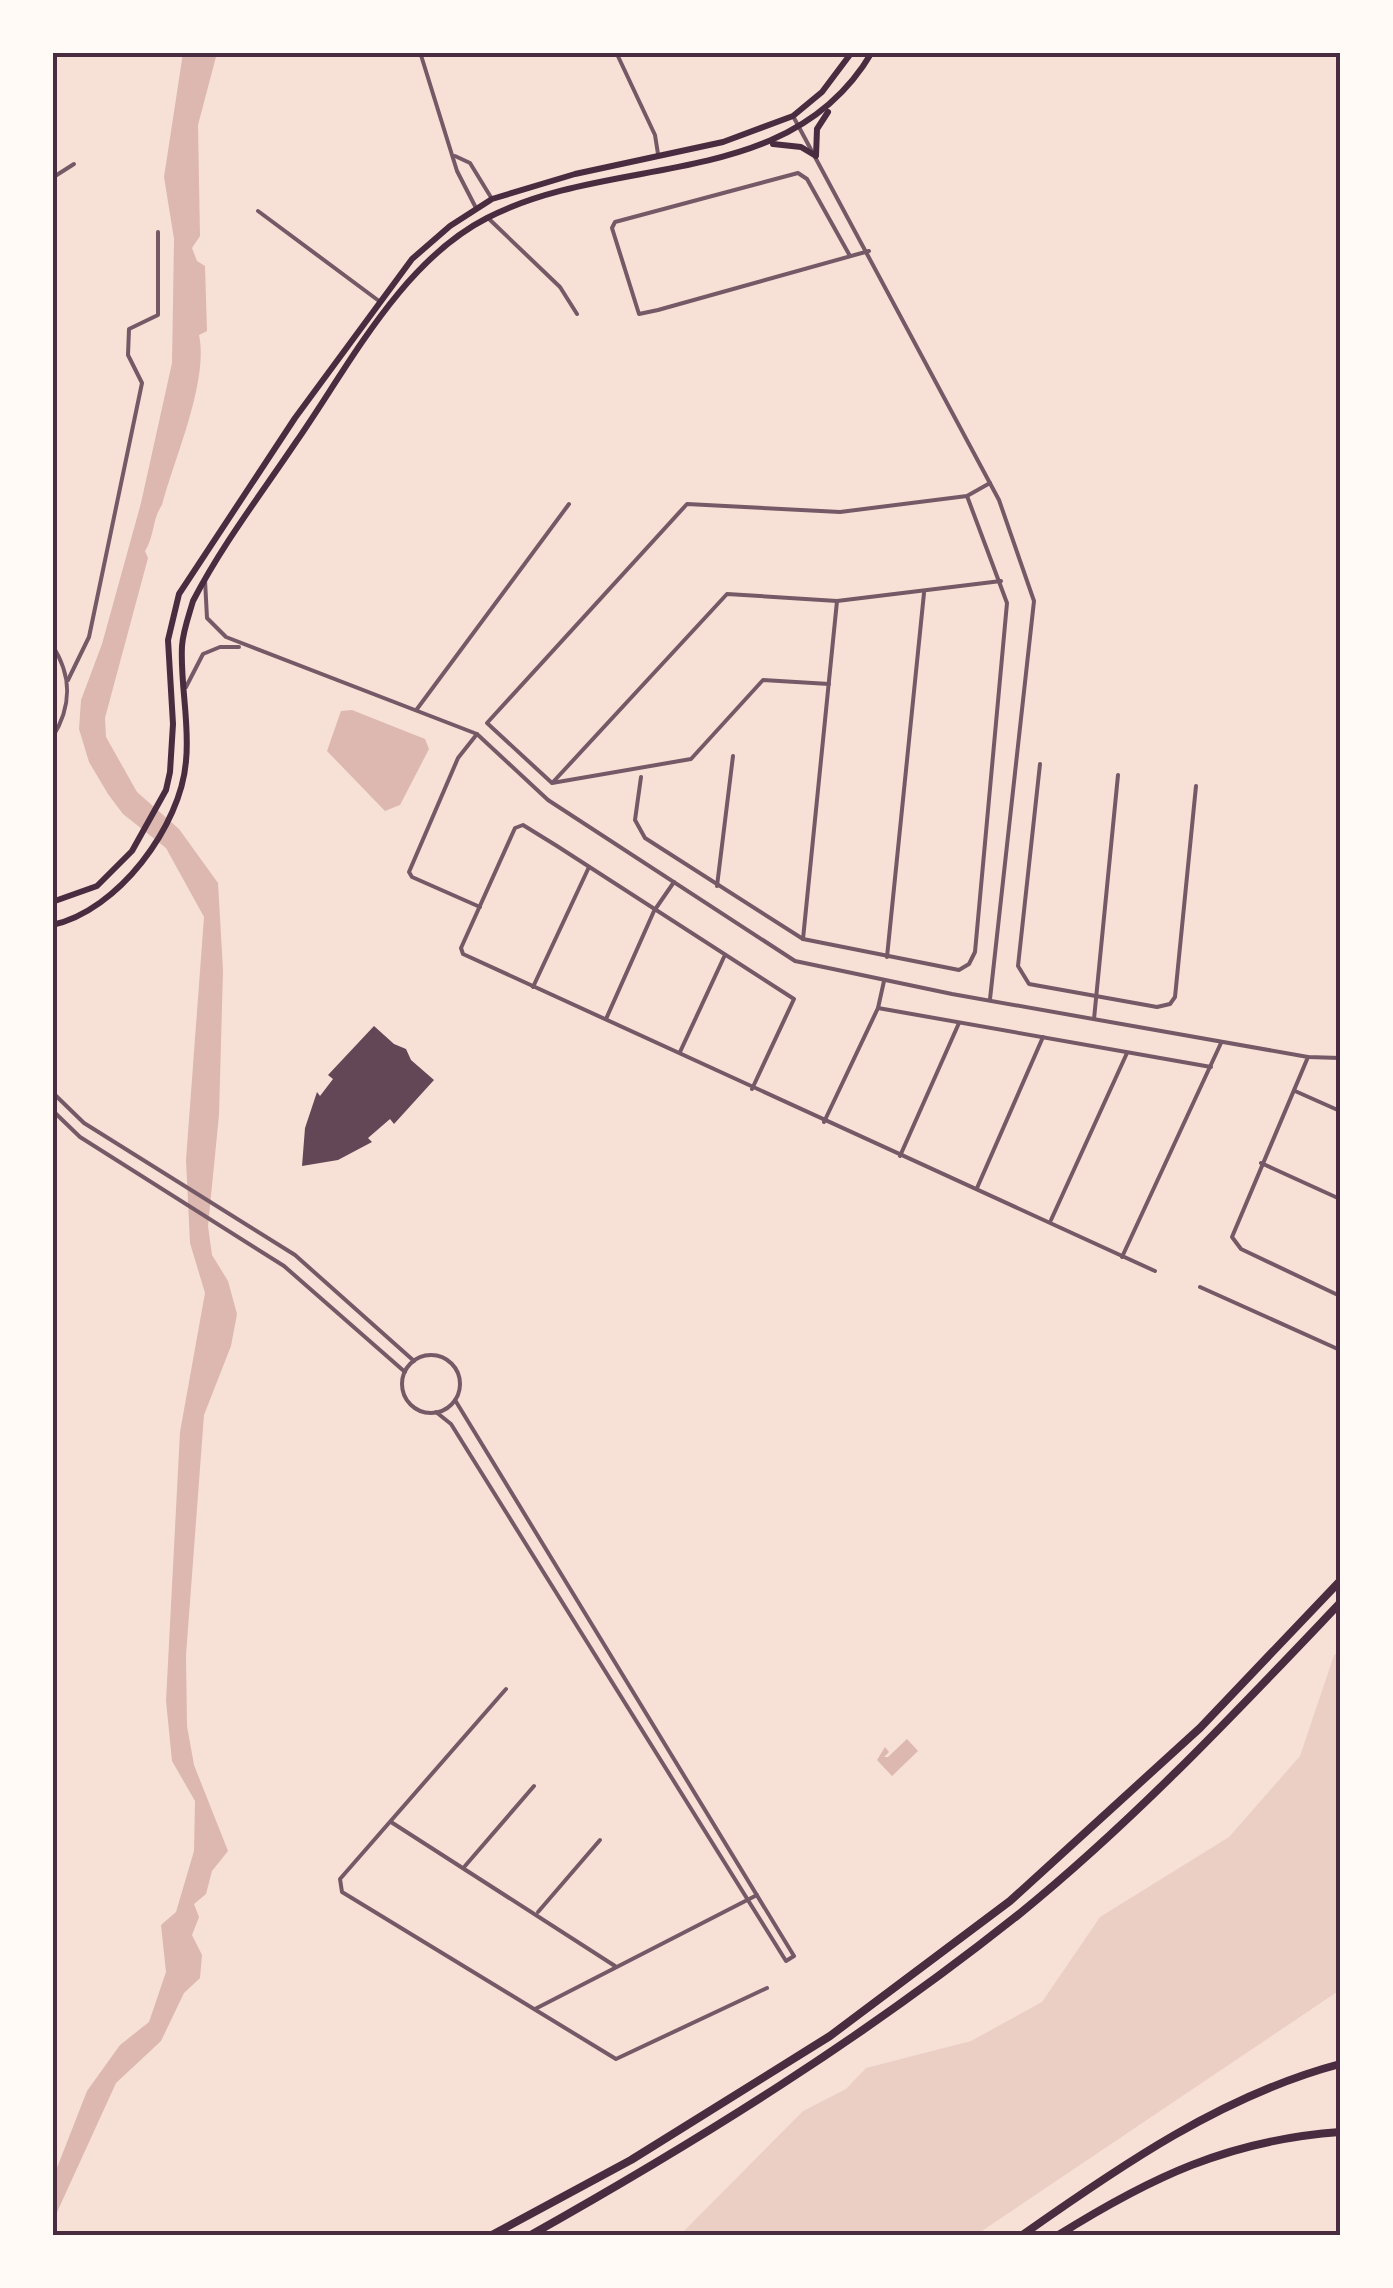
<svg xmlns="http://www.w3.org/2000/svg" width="1393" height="2288" viewBox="0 0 1393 2288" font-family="Overpass,sans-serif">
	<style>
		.green { fill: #ebcfc5 }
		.water { fill: #dcb8b0 }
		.building { fill: #644757 }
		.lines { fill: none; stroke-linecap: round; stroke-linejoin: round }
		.minor { stroke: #755966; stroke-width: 4 }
		.primary { stroke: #4a2c40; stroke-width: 6 }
		.motorway { stroke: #4a2c40; stroke-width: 8 }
		.neatline { fill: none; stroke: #4a2c40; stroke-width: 4 }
	</style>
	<rect width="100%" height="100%" fill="#f7e1d7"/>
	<polygon class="green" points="1340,1652 1340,1990 976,2235 680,2235 803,2111 846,2089 866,2068 971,2041 1042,2002 1100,1917 1229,1837 1300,1756 1334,1655"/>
	<g class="water">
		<path d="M183,53H217L198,125L200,236L192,248L197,261L205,266L207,331L199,335C209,381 174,459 162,505C152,519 155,535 145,551L148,558L105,718L106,737L137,792L179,829L218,883L223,970L219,1115L208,1226L212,1255L228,1281L237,1314L231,1346L204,1415L186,1655L187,1726L194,1765L228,1851L212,1871L206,1894L194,1904L199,1917L192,1935L202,1955L200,1978L184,1993L161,2041L116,2083L53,2221V2178L87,2091L120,2045L149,2022L166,1972L161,1925L176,1912L194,1851L195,1801L172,1761L166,1701L180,1432L205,1293L190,1243L186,1160L204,917L166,848L123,814L108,794L89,762L79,729L81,700L102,644L141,503L172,363L174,239L164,177Z"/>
		<polygon points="352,710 425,739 429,749 400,805 385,811 327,751 341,711"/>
		<polygon points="907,1739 918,1751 892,1776 877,1760 885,1747 889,1752 884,1757 888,1757"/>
	</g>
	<polygon class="building" points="374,1026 394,1044 406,1049 411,1060 434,1080 394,1124 390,1119 368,1138 372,1142 338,1160 302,1166 305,1128 317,1092 320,1096 333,1079 328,1075"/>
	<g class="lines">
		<g class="minor">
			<polyline points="420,52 457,171 476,208"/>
			<polyline points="616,52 655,135 658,154"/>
			<polyline points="793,116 999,500 1034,601 990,999"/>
			<polyline points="455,156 470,163 492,199"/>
			<polyline points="52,178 74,164"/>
			<polyline points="258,211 379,301"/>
			<polyline points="488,218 560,287 577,314"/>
			<polyline points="850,256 807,179 798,173 615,222 612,228 639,314 658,310 869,251"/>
			<polyline points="205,580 207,618 226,637 477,734 548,800 795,961 952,994 1308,1057 1340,1058"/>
			<path d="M52,645C72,675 72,707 52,738"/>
			<polyline points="68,680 89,637 142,383 128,355 129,329 158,315 158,232"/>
			<polyline points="829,684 763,680 691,759 552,783 487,723 687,504 840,512 967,496 990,483"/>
			<polyline points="186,687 203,654 220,647 239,647"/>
			<polyline points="417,709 569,504"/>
			<polyline points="477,734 458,758 409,872 412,877 480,907"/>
			<polyline points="1040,764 1018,966 1029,984 1157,1007 1170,1004 1175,997 1196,786"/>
			<polyline points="641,777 635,820 645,838 803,939 959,970 969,964 975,952 1007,603 967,496"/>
			<polyline points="554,781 727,594 837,601 1001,581"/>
			<polyline points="717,886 733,756"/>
			<polyline points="803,939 837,601"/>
			<polyline points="887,957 924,593"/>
			<polyline points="533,987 589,867"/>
			<polyline points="878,1008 1211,1067"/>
			<polyline points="606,1019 654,911 674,882"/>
			<polyline points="1094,1019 1118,775"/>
			<polyline points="680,1052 724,957"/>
			<polyline points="1308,1057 1232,1237 1241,1249 1340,1296"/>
			<polyline points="752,1089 794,999 557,846 523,825 515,828 461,948 463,954 1155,1271"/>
			<polyline points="1295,1091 1340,1111"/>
			<polyline points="52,1092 84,1123 295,1255 414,1361"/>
			<polyline points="52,1110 80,1137 284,1266 405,1372"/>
			<polyline points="824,1122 878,1008 884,981"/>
			<polyline points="900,1156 959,1023"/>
			<polyline points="1261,1163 1340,1199"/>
			<polyline points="977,1188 1043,1037"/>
			<polyline points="1051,1220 1127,1053"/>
			<polyline points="1122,1257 1221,1043"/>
			<polyline points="1200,1287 1340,1350"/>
			<circle cx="431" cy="1384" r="29"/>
			<polyline points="436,1412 451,1424 786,1961 794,1956 455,1400"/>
			<polyline points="506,1689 340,1879 342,1892 616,2059 767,1988"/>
			<polyline points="391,1822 615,1966"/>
			<polyline points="465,1866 534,1786"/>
			<polyline points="538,1912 600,1840"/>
			<polyline points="535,2009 757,1895"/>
		</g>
		<g class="primary">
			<polyline points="773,144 801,147 816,156 817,129 828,112"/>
			<polyline points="52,902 97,886 132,851 166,790 170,772 173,724 168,640 179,594 295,418 412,259 450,226 492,199 575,174 723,142 793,116 822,92 852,52"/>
			<path d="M52,925C118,911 181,826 186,761C190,723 180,684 182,646C183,631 189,615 193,601C222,545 261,494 296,442C349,366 401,262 487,218C614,152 790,193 872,52"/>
		</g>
		<g class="motorway">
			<polyline points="490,2236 631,2160 830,2036 1010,1901 1200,1728 1340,1581"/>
			<path d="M529,2236C700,2140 865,2037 1018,1915C1134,1821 1238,1710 1340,1603"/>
			<path d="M1021,2236C1120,2166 1223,2095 1340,2064"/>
			<path d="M1057,2236C1151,2177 1229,2140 1340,2132"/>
		</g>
	</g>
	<rect width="1393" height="2288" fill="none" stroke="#fffaf5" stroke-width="110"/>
	<rect x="55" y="55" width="1283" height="2178" class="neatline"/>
</svg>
